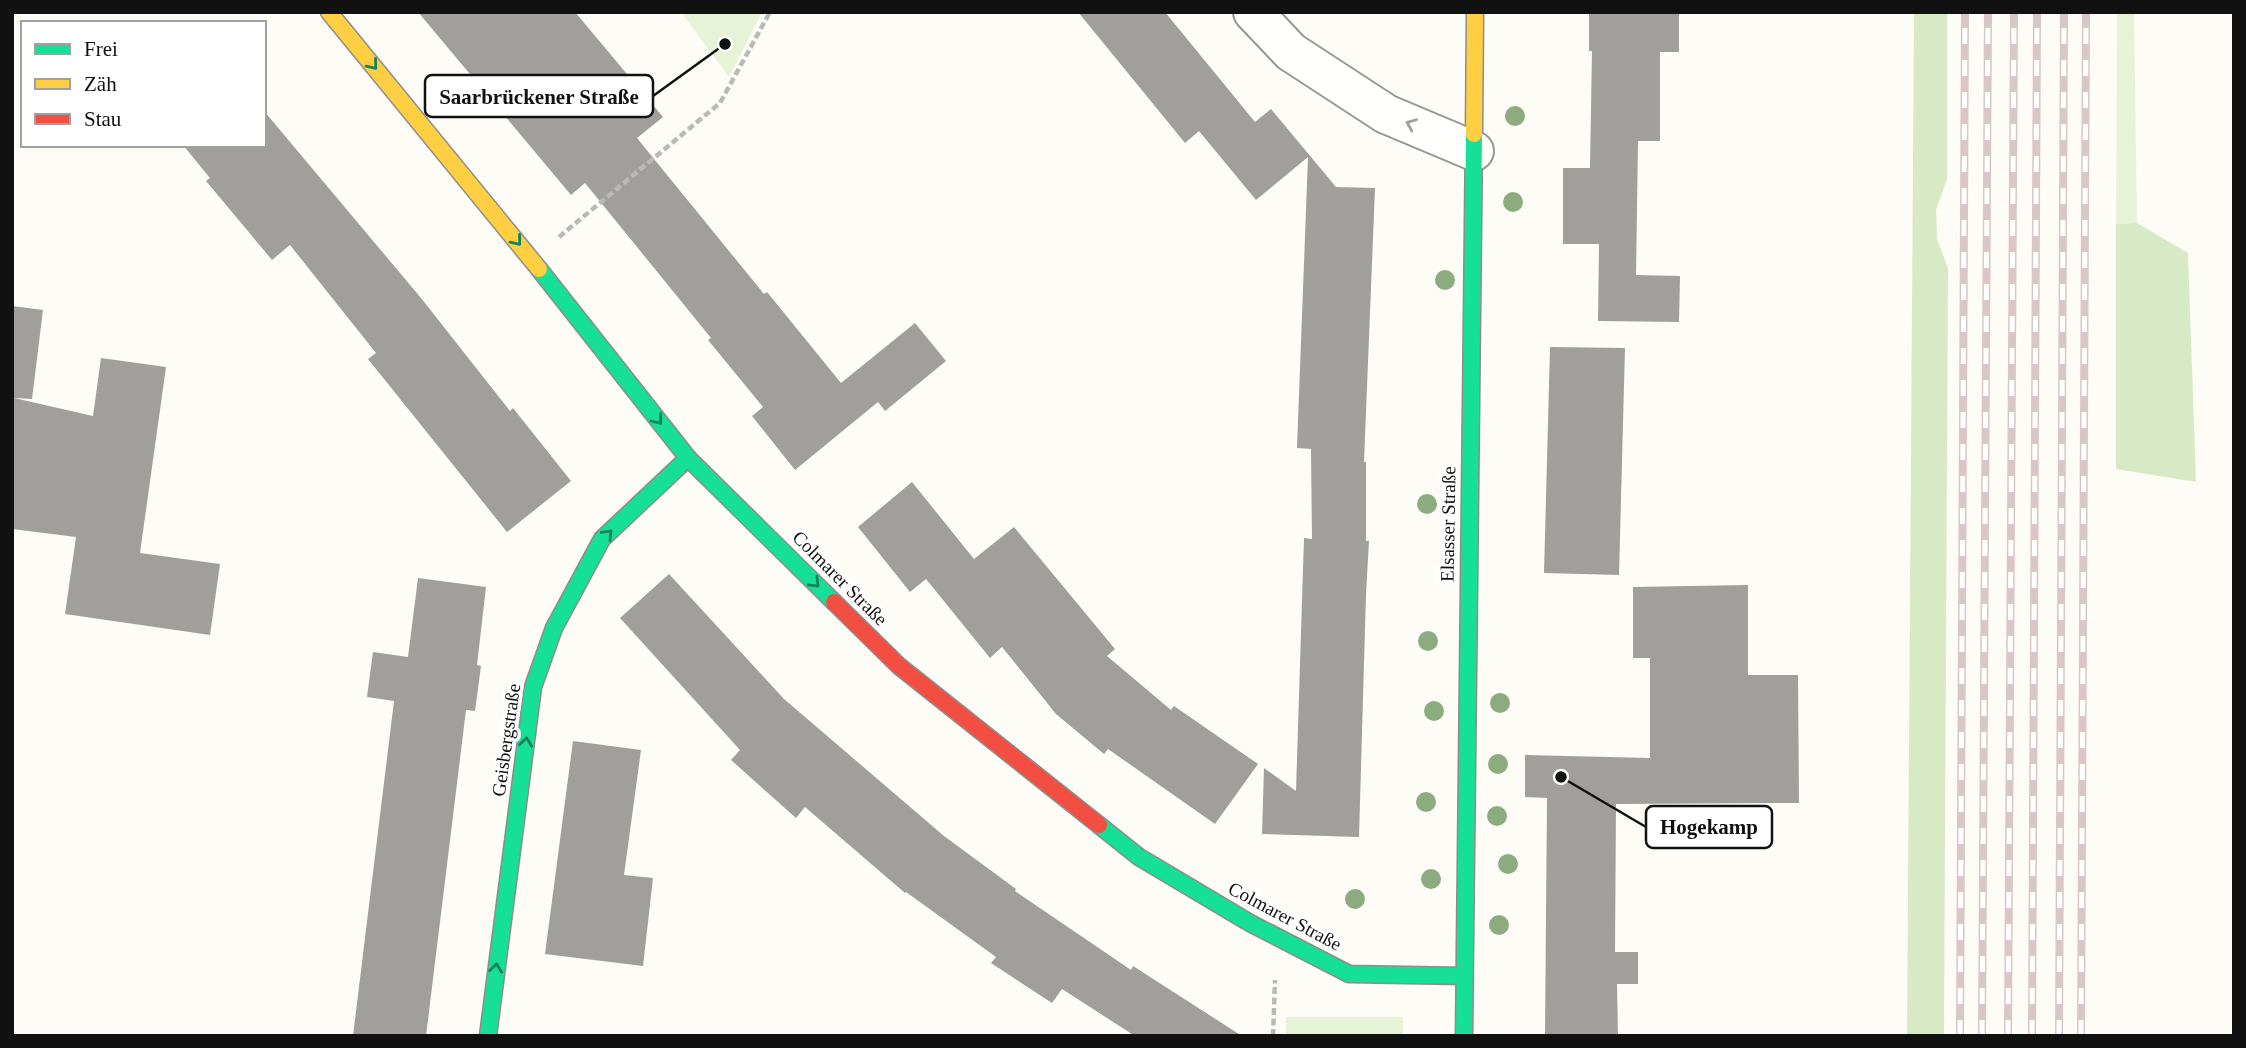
<svg xmlns="http://www.w3.org/2000/svg" width="2246" height="1048" viewBox="0 0 2246 1048" font-family="Georgia,serif">
	<style>
		.green { fill: #e7f3d7 }
		.forest { fill: #d8eac5 }
		.building { fill: #a19f9c }
		.lines { fill: none; stroke-linecap: round; stroke-linejoin: round }
		.street-casing { stroke: #979795; stroke-width: 42 }
		.fast-casing { stroke: #8e8d8b; stroke-width: 19 }
		.slow-casing { stroke: #8e8d8b; stroke-width: 19 }
		.jam-casing { stroke: #8e8d8b; stroke-width: 19 }
		.path { stroke: #b9b9b8; stroke-width: 4.5; stroke-dasharray: 7 3.5; stroke-linecap: butt }
		.street { stroke: #fffffe; stroke-width: 38 }
		.fast { stroke: #16e098; stroke-width: 16 }
		.slow { stroke: #ffcf43; stroke-width: 16 }
		.jam { stroke: #f24e42; stroke-width: 16 }
		.rail-casing { stroke: #d9c6c7; stroke-width: 8 }
		.rail { stroke: #fff; stroke-width: 5; stroke-dasharray: 16; stroke-linecap: butt }
		.tree { fill: #8cac80 }
		.oneway { stroke: #14835b }
		.oneway2 { stroke: #a0a09f }
		.labels { text-anchor: middle; dominant-baseline: central; stroke-width: 7; stroke-linejoin: round; paint-order: stroke }
		.street-label { font-size: 19px; fill: #111; stroke: #fff }
		.leader { fill: none; stroke: #111; stroke-width: 2.5 }
		.callout-dot { fill: #111; stroke: #fff; stroke-width: 2.5 }
		.callout { fill: #fff; stroke: #111; stroke-width: 2.5 }
		.callout-label { font-size: 21px; text-anchor: middle; font-weight: bold; fill: #111 }
	</style>
	<rect width="100%" height="100%" fill="#fdfcf7"/>
	<g class="green">
		<polygon points="681,12 762,12 729,77"/>
		<polygon points="2117,12 2134,12 2137,223 2116,224"/>
		<rect x="1286" y="1017" width="117" height="19"/>
	</g>
	<g class="forest">
		<polygon points="1914,12 1947,12 1947,179 1936,210 1937,239 1948,268 1944,1036 1907,1036"/>
		<polygon points="2137,223 2188,253 2196,482 2116,469 2116,224"/>
	</g>
	<g class="building">
		<polygon points="418,12 575,12 663,117 637,138 764,294 767,292 841,383 915,323 946,361 885,411 878,402 795,470 752,416 763,407 708,340 711,338 585,183 571,195"/>
		<polygon points="1078,12 1165,12 1255,122 1271,109 1336,187 1375,188 1364,462 1366,462 1366,541 1369,541 1366,594 1359,837 1262,834 1264,768 1296,791 1304,538 1312,539 1311,449 1297,448 1308,157 1256,200 1199,131 1185,143"/>
		<polygon points="1589,12 1679,12 1679,52 1660,52 1660,141 1638,141 1636,275 1680,276 1679,322 1598,321 1599,244 1563,244 1563,168 1590,168 1592,51 1589,51"/>
		<polygon points="264,111 421,298 510,411 513,408 571,481 507,532 368,359 376,353 290,245 272,260 206,181 210,178 183,145 264,145"/>
		<polygon points="12,306 43,310 32,399 14,398 93,416 101,358 166,367 140,553 220,564 210,635 65,614 76,537 12,529"/>
		<polygon points="1550,347 1625,348 1619,575 1544,573"/>
		<polygon points="912,482 974,559 1014,527 1115,649 1107,656 1171,710 1174,706 1258,764 1215,824 1108,749 1104,754 1056,714 1002,647 990,658 926,579 910,592 858,527"/>
		<polygon points="669,574 784,699 944,836 1016,889 1015,891 1131,970 1133,966 1242,1036 1135,1036 1062,989 1052,1003 991,963 996,957 906,892 905,893 805,807 796,818 731,760 740,750 620,618"/>
		<polygon points="418,578 486,587 477,665 481,666 475,711 466,710 426,1036 353,1036 394,701 367,697 373,652 408,657"/>
		<polygon points="1748,585 1748,675 1798,675 1799,803 1616,804 1615,952 1638,952 1638,984 1617,984 1618,1036 1545,1036 1547,798 1525,797 1525,755 1650,758 1650,658 1633,658 1633,587"/>
		<polygon points="573,741 641,750 624,875 653,878 643,966 545,954"/>
	</g>
	<g class="lines">
		<defs>
			<polyline id="street" points="1253,12 1291,52 1386,114 1474,151"/>
			<g id="fast">
				<polyline points="539,269 688,458 834,602"/>
				<polyline points="1099,825 1139,857 1250,923 1349,974 1463,976"/>
				<polyline points="488,1036 533,687 554,628 602,539 688,458"/>
				<polyline points="1464,1036 1474,134"/>
			</g>
			<g id="slow">
				<polyline points="329,12 539,269"/>
				<polyline points="1474,134 1475,12"/>
			</g>
			<polyline id="jam" points="834,602 899,666 1099,825"/>
		</defs>
		<use href="#street" class="street-casing"/>
		<use href="#fast" class="fast-casing"/>
		<use href="#slow" class="slow-casing"/>
		<use href="#jam" class="jam-casing"/>
		<g class="path">
			<polyline points="559,237 720,103 770,12"/>
			<polyline points="1273,1036 1275,980"/>
		</g>
		<use href="#street" class="street"/>
		<use href="#fast" class="fast"/>
		<use href="#slow" class="slow"/>
		<use href="#jam" class="jam"/>
		<defs>
			<g id="rail">
				<polyline points="1960,1036 1965,12"/>
				<polyline points="1982,1036 1988,12"/>
				<polyline points="2008,1036 2014,12"/>
				<polyline points="2032,1036 2037,12"/>
				<polyline points="2059,1036 2064,12"/>
				<polyline points="2081,1036 2086,12"/>
			</g>
		</defs>
		<use href="#rail" class="rail-casing"/>
		<use href="#rail" class="rail"/>
	</g>
	<g class="tree">
		<circle cx="1515" cy="116" r="10"/>
		<circle cx="1513" cy="202" r="10"/>
		<circle cx="1445" cy="280" r="10"/>
		<circle cx="1427" cy="504" r="10"/>
		<circle cx="1428" cy="641" r="10"/>
		<circle cx="1500" cy="703" r="10"/>
		<circle cx="1434" cy="711" r="10"/>
		<circle cx="1498" cy="764" r="10"/>
		<circle cx="1426" cy="802" r="10"/>
		<circle cx="1497" cy="816" r="10"/>
		<circle cx="1508" cy="864" r="10"/>
		<circle cx="1431" cy="879" r="10"/>
		<circle cx="1355" cy="899" r="10"/>
		<circle cx="1499" cy="925" r="10"/>
	</g>
	<defs><path id="oneway-chevron" d="M-2-3.5L2.5 0L-2 3.5" fill="none" stroke-width="1.6" stroke-linecap="round" stroke-linejoin="round" transform="scale(1.75)"/></defs>
	<g class="oneway">
		<use href="#oneway-chevron" transform="translate(373 65) rotate(51)"/>
		<use href="#oneway-chevron" transform="translate(517 241) rotate(51)"/>
		<use href="#oneway-chevron" transform="translate(658 420) rotate(52)"/>
		<use href="#oneway-chevron" transform="translate(608 534) rotate(-46)"/>
		<use href="#oneway-chevron" transform="translate(815 583) rotate(45)"/>
		<use href="#oneway-chevron" transform="translate(526 742) rotate(-83)"/>
		<use href="#oneway-chevron" transform="translate(496 968) rotate(-83)"/>
	</g>
	<use class="oneway2" href="#oneway-chevron" transform="translate(1411 124) rotate(-157)"/>
	<g class="labels">
		<g class="street-label">
			<text transform="translate(1448 524) rotate(-89)">Elsasser Straße</text>
			<text transform="translate(840 578) rotate(45)">Colmarer Straße</text>
			<text transform="translate(506 740) rotate(-82)">Geisbergstraße</text>
			<text transform="translate(1285 916) rotate(28)">Colmarer Straße</text>
		</g>
	</g>
	<path class="leader" d="M725 44L653 96M1561 777L1646 827"/>
	<g class="callout-dot">
		<circle cx="725" cy="44" r="7"/>
		<circle cx="1561" cy="777" r="7"/>
	</g>
	<g class="callout">
		<rect x="425" y="75" width="228" height="42" rx="7"/>
		<rect x="1646" y="806" width="126" height="42" rx="7"/>
	</g>
	<g class="callout-label">
		<text x="539" y="104">Saarbrückener Straße</text>
		<text x="1709" y="834">Hogekamp</text>
	</g>
	<rect width="2246" height="1048" fill="none" stroke="#111111" stroke-width="28"/>
	<rect x="21" y="21" width="245" height="126" fill="#ffffff" stroke="#a0a0a0" stroke-width="2"/>
	<rect x="35" y="44" width="35" height="10" fill="#16e098" stroke="#a0a0a0" stroke-width="2"/>
	<text x="84" y="56" font-size="21" fill="#111111">Frei</text>
	<rect x="35" y="79" width="35" height="10" fill="#ffcf43" stroke="#a0a0a0" stroke-width="2"/>
	<text x="84" y="91" font-size="21" fill="#111111">Zäh</text>
	<rect x="35" y="114" width="35" height="10" fill="#f24e42" stroke="#a0a0a0" stroke-width="2"/>
	<text x="84" y="126" font-size="21" fill="#111111">Stau</text>
</svg>
